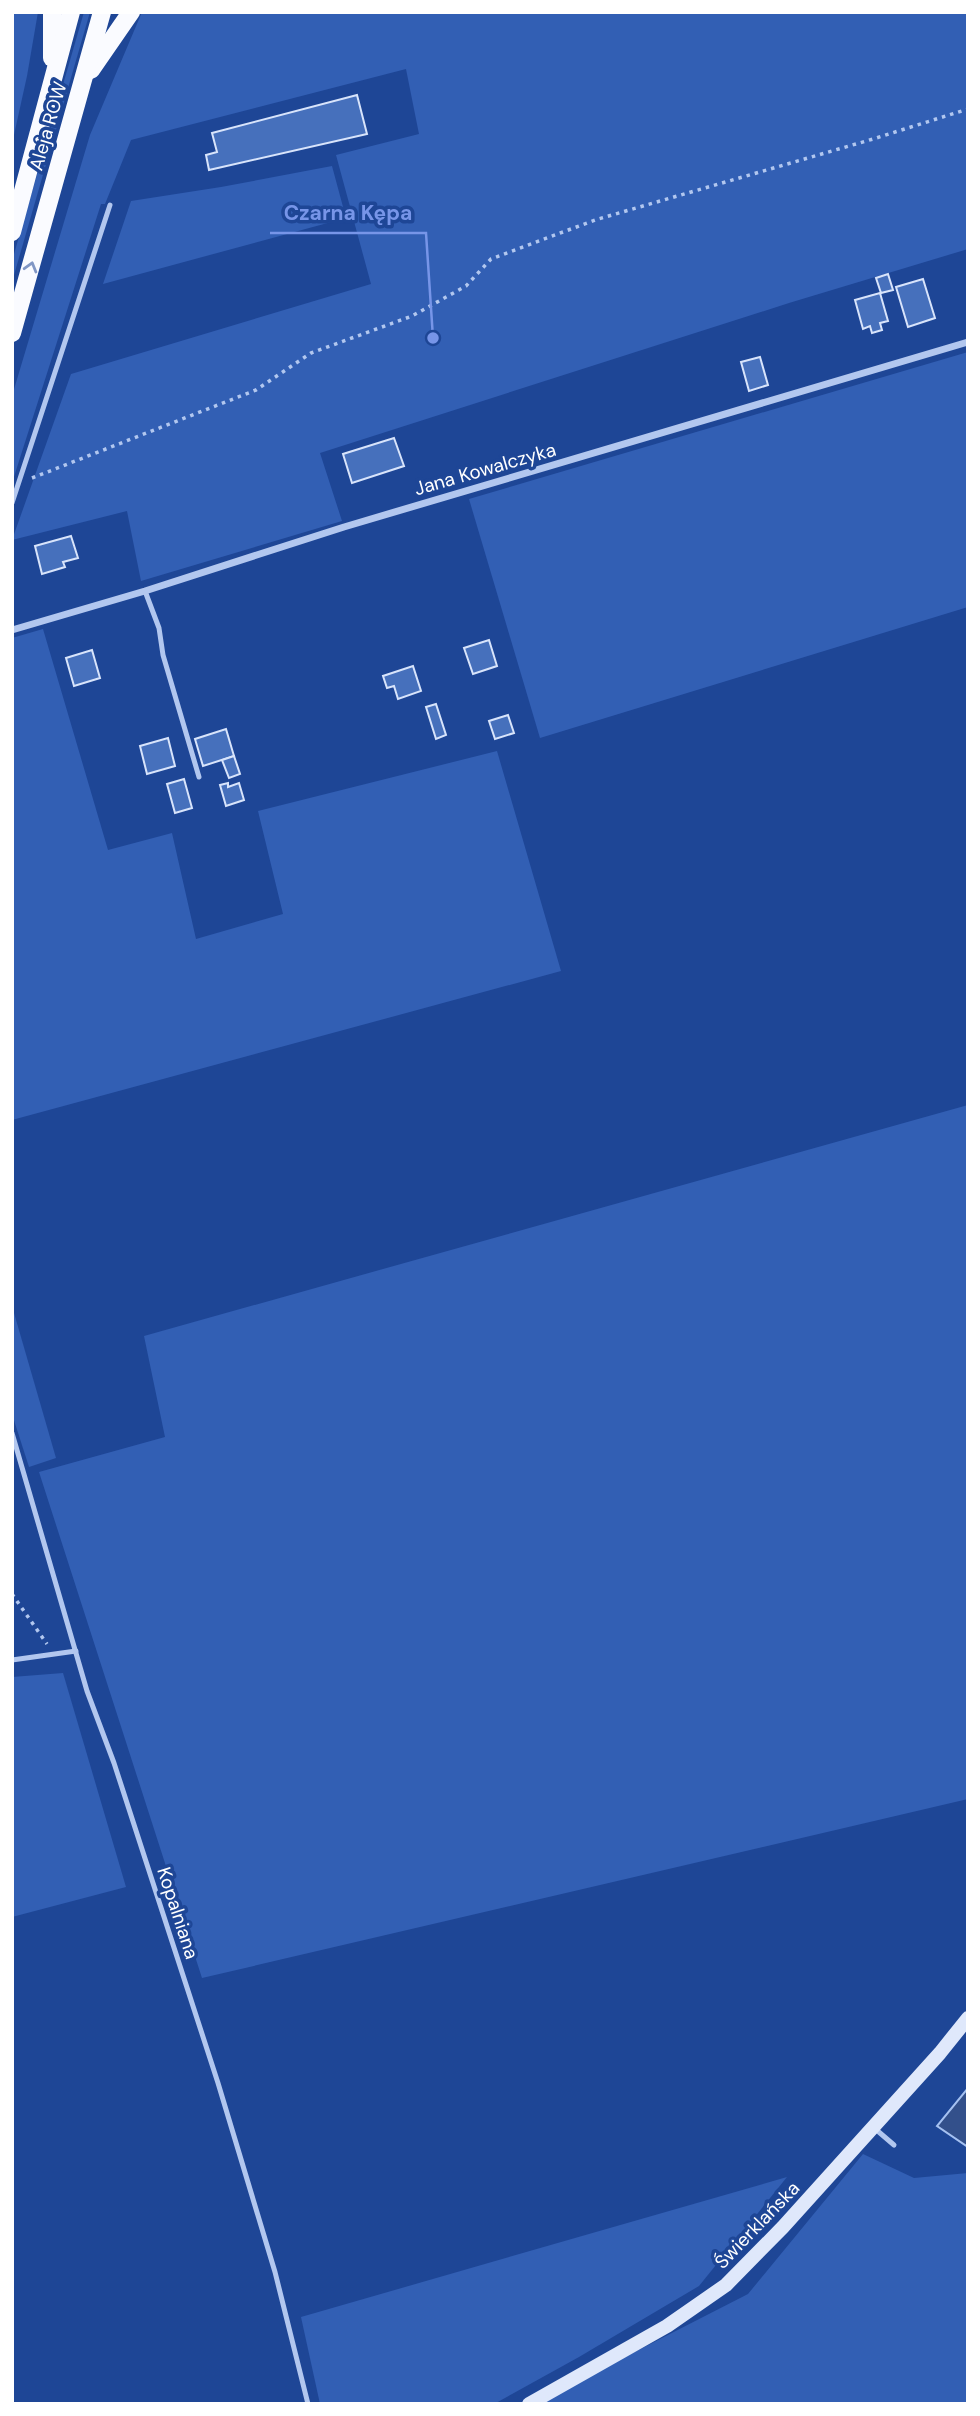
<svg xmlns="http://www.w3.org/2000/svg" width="980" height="2416" viewBox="0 0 980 2416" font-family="'DM Sans',sans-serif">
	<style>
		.green { fill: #325fb4 }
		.water { fill: #33508b; stroke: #a5c1f1; stroke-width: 2 }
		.building { fill: #4670bc; stroke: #d8e4fb; stroke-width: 2 }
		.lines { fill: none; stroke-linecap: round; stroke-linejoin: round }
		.path { stroke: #b2c7ef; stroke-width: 3.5; stroke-dasharray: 3.5 5; stroke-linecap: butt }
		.lane { stroke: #b2c7ef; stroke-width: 5 }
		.street { stroke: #b2c7ef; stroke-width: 7 }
		.secondary { stroke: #dfe8fb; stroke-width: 14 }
		.primary { stroke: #fafbff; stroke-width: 18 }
		.oneway { stroke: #8197c5 }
		.labels { text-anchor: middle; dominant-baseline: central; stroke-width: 7; stroke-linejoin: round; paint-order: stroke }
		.street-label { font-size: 19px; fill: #fff; stroke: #1e4696 }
		.leader { fill: none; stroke: #7795e8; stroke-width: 2.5 }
		.callout-dot { fill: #7795e8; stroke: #1e4696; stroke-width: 2.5 }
		.callout-label { font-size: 21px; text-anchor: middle; font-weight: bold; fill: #7795e8; stroke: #1e4696; stroke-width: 7; stroke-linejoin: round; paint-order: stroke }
	</style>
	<rect width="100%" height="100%" fill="#1e4696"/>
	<g class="green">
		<polygon points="12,12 38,12 27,76 12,144"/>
		<polygon points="84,12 90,12 12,282 12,261"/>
		<polygon points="142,12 968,12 968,249 789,303 320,453 342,521 141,581 127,511 12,540 71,374 371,284 336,155 419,134 406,69 131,140 105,204 101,204 12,483 12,396 90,135"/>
		<polygon points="332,166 346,218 103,284 131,201 221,187"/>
		<polygon points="968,352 968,607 540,738 469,499"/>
		<polygon points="43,629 108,850 172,833 196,939 283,914 258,811 497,751 561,971 12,1120 12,638"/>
		<polygon points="968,1105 968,1799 202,1978 39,1472 165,1437 144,1336"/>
		<polygon points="12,1306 56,1458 29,1467 12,1414"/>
		<polygon points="63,1673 126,1887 12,1917 12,1677"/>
		<polygon points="863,2154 914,2178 968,2173 968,2404 533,2404 748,2294"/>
		<polygon points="787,2177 699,2286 579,2357 494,2404 320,2404 301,2317"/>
	</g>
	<polygon class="water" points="968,2088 968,2147 937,2126"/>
	<g class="building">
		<polygon points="357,95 367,134 209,170 206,155 217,152 212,133"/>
		<polygon points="888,274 893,290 881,293 876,278"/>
		<polygon points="923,279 935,318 908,327 896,287"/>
		<polygon points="880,293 888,321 880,323 882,330 872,333 870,326 863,329 855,300"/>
		<polygon points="760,357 768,385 749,391 741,362"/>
		<polygon points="394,438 404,466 352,483 343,454"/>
		<polygon points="71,536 78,558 63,562 65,567 42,574 35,546"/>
		<polygon points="489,640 497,666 473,674 464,648"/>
		<polygon points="92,650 100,678 74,686 66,658"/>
		<polygon points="413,666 421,691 398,699 394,686 387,688 383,676"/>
		<polygon points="436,704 446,735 436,739 426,707"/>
		<polygon points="508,715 514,733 495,739 489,721"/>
		<polygon points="226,729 234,756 203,766 195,739"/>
		<polygon points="168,738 175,766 147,774 140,746"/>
		<polygon points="234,756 240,774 229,778 222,760"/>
		<polygon points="184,779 192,808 175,813 167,784"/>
		<polygon points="228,783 228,787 239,783 244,800 226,806 220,785"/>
	</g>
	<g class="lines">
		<g class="path">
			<polyline points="32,478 256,390 311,353 412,316 466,286 491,259 595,220 873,139 968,109"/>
			<polyline points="12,1594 47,1644"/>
		</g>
		<g class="lane">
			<polyline points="12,503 110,205"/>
			<polyline points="145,591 159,628 163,655 199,777"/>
			<polyline points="12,1433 87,1691 114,1763 218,2083 275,2272 308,2404"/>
			<polyline points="12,1660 76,1651"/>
			<polyline points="873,2127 894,2145"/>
		</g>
		<polyline class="street" points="12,630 145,591 344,527 968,342"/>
		<polyline class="secondary" points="529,2404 667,2326 726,2285 783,2227 940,2053 968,2018"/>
		<g class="primary">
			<polyline points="52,58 52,12"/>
			<polyline points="91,70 131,12"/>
			<polyline points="12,232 71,12"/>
			<polyline points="12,333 102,12"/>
		</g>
	</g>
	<defs><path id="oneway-chevron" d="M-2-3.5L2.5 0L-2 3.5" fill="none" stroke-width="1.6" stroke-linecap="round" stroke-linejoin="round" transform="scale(1.75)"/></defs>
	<use class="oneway" href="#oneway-chevron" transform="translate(31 267) rotate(-74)"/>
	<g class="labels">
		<g class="street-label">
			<text transform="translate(48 126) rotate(-74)">Aleja ROW</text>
			<text transform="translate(485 469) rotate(-16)">Jana Kowalczyka</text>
			<text transform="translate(178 1913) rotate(72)">Kopalniana</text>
			<text transform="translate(757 2225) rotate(-46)">Świerklańska</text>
		</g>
	</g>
	<path class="leader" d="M433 338L426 233H270"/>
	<circle class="callout-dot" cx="433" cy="338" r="7"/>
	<g class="callout-label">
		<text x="348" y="220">Czarna Kępa</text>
	</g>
	<rect width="980" height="2416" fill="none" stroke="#ffffff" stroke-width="28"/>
</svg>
